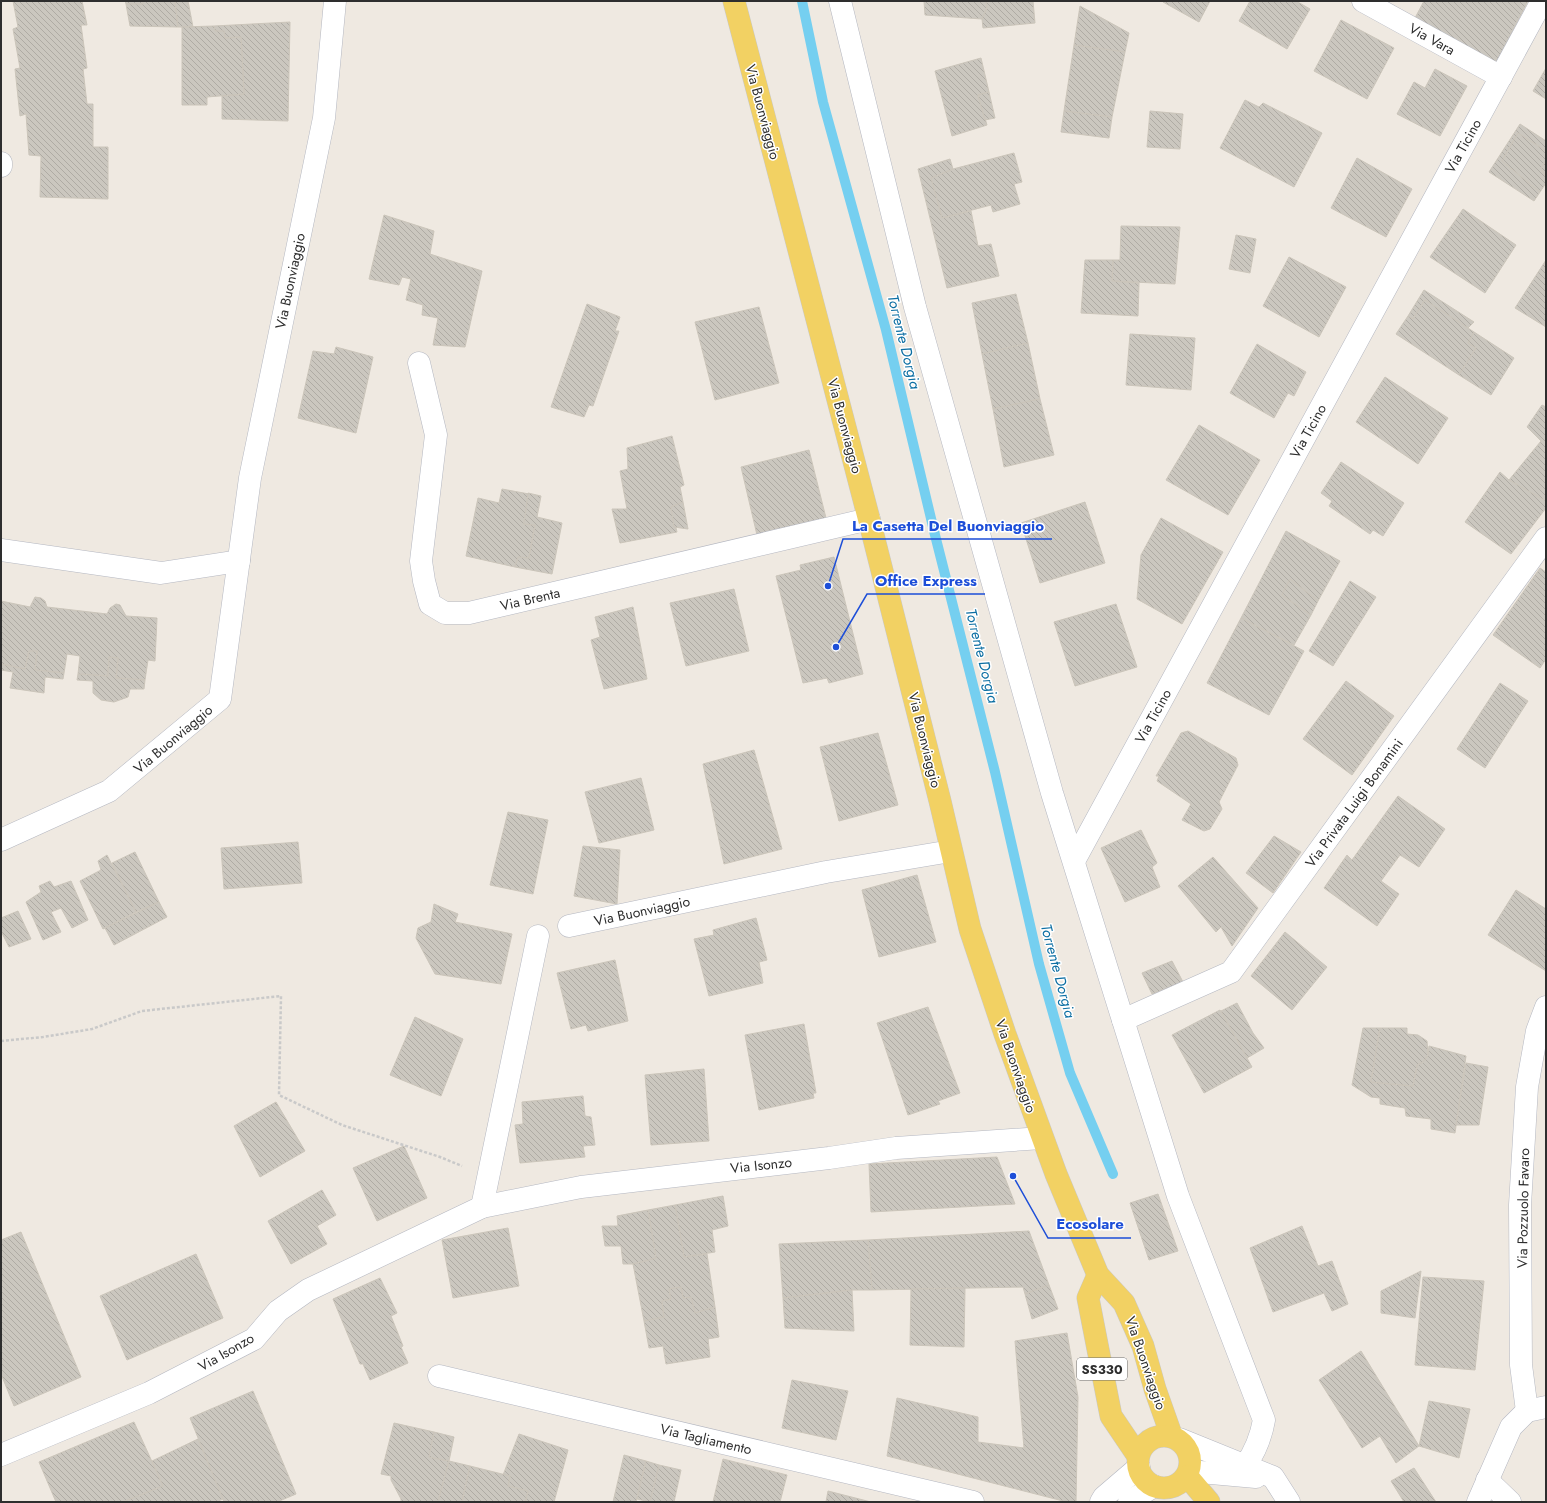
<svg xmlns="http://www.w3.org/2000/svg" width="1547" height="1503" viewBox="0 0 1547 1503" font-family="Jost,sans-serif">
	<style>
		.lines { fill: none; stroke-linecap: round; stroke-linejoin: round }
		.stream { stroke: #75cff0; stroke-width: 10 }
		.building { fill: url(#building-back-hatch); stroke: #cbc5ba }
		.minor-casing { stroke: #b4b7c1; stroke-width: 23 }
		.major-casing { stroke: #c9c9c9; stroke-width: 23 }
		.path { stroke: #c9c9c9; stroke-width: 2.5; stroke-dasharray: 3 2; stroke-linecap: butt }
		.minor { stroke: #fff; stroke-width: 22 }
		.major { stroke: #f2d163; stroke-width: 22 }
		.labels { text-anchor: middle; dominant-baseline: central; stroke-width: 3; stroke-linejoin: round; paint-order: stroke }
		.shield { fill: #fff; stroke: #6d6d6d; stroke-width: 1 }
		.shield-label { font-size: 13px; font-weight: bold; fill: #2e2e2e }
		.street-label { font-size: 14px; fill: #2e2e2e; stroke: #fff }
		.water-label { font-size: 15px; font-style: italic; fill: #0d6fa3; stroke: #fff }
		.leader { fill: none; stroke: #1d4ed8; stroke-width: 1.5 }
		.callout-dot { fill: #1d4ed8; stroke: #fff; stroke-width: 1.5 }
		.callout-label { font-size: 15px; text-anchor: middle; font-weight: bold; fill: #1d4ed8; stroke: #fff; stroke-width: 3; stroke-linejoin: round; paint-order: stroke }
	</style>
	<defs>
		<pattern id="building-back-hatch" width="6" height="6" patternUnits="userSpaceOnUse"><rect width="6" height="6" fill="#cbc7bf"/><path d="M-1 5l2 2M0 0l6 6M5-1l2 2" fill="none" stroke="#afaba4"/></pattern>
	</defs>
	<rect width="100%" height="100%" fill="#efe9e1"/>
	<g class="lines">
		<polyline class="stream" points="802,1 823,102 886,330 934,531 995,772 1039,964 1070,1073 1113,1174"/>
	</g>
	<g class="building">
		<polygon points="13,1 82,1 87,25 81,25 87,68 83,69 87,104 93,104 93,147 108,147 108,199 40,197 41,156 29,155 26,114 20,116 15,69 20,68 13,29 18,27"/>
		<polygon points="125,1 143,1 143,4 126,4"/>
		<polygon points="143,1 175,1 178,27 130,26 126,4 143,4"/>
		<polygon points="175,1 188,1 193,27 178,27"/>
		<polygon points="924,1 986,1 987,8 982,19 925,15"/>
		<polygon points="986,1 1033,1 1035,23 983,28 982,19 987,8"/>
		<polygon points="1163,1 1210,1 1199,22 1163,2"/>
		<polygon points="1250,1 1296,1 1310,9 1287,49 1239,21"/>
		<polygon points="1424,1 1528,1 1496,62 1415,18"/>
		<polygon points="1080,6 1129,33 1125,52 1074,45"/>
		<polygon points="1341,20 1394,48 1367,99 1314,71"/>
		<polygon points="290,22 288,121 222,119 222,96 244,94 241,37 225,38 224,31 215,31 214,26"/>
		<polygon points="214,26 215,31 224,31 225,38 241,37 244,94 207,97 207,105 182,105 182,27"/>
		<polygon points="1074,45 1125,52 1112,117 1064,111"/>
		<polygon points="981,58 989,92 978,95 987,125 952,136 935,71"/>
		<polygon points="1546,68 1546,99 1533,91"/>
		<polygon points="1435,69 1467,86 1440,136 1397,114 1414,82 1425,88"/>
		<polygon points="989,92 995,118 985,120 978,95"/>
		<polygon points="1245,100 1259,107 1263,103 1322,133 1294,187 1220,148"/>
		<polygon points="1064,111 1112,117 1109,138 1061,132"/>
		<polygon points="1150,111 1183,114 1180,149 1147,147"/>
		<polygon points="1520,124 1546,141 1546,151 1518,133 1502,161 1540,192 1534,201 1489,172"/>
		<polygon points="1518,133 1546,151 1546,160 1541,168 1546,178 1546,183 1540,192 1502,161"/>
		<polygon points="1014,153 1022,182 1014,184 1020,204 993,212 991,205 942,218 931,178 953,169"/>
		<polygon points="1357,158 1412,189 1386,237 1331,208"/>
		<polygon points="950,159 953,169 931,178 942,218 971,211 978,246 991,244 999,276 947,288 918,169"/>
		<polygon points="1546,160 1546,178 1541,168"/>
		<polygon points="1463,209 1516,245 1485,293 1430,257"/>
		<polygon points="384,215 434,231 430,254 482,271 465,347 433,345 438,318 422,315 423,305 406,300 411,279 402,277 399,285 369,279"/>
		<polygon points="1121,226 1180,227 1175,284 1112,281 1113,260 1120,260"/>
		<polygon points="1236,235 1256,239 1250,273 1229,269"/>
		<polygon points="1289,257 1346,287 1319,337 1263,306"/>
		<polygon points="1085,260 1113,260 1112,281 1139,283 1138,316 1081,313"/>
		<polygon points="1546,260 1546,327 1515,308"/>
		<polygon points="1424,290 1474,322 1468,328 1425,300 1413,319 1408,316"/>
		<polygon points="1016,294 1028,343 982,354 972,303"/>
		<polygon points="1425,300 1474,332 1468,343 1476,348 1459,375 1396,334 1408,316 1413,319"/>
		<polygon points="587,304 620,317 615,331 619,331 593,406 589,405 584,417 551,407"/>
		<polygon points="759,307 779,383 715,400 695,322"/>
		<polygon points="1474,332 1514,358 1491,395 1459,375 1476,348 1468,343"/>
		<polygon points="1130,334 1195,338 1191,390 1126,385"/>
		<polygon points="1028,343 1040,399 993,409 982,354"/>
		<polygon points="1257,344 1306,372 1294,396 1288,393 1274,418 1230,393"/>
		<polygon points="336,347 373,357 356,433 298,418 313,351 334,354"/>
		<polygon points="1385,377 1448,418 1418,464 1356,422"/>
		<polygon points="1040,399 1054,455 1004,467 993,409"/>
		<polygon points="1542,405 1546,407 1546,498 1544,501 1509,480 1541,441 1527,427"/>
		<polygon points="1199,425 1260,460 1228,515 1166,480"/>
		<polygon points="672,436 684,485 680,487 683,502 671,507 677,532 620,543 612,509 627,509 620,471 628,469 627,448"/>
		<polygon points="809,450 826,518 757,535 741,467"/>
		<polygon points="1341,462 1404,503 1383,536 1373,530 1370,534 1329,506 1332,501 1321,493"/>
		<polygon points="1500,472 1509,480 1546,501 1546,508 1511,554 1465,522"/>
		<polygon points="502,489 529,494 524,524 535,525 529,558 518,557 515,567 466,556 478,498 499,503"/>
		<polygon points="528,493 541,496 537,517 562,523 552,574 515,567 518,557 529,558 535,525 524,524"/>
		<polygon points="683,502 688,529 674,527 671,507"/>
		<polygon points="1085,502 1105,563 1040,583 1021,523"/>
		<polygon points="1161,518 1223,552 1182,624 1137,599 1141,555"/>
		<polygon points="1286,531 1340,561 1318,601 1290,579 1282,595 1311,615 1294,645 1241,618"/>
		<polygon points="834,557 863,674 829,683 827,678 803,683 776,576 801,570 800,565"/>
		<polygon points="1540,568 1546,572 1546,659 1540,668 1493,635"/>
		<polygon points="1290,579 1318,601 1311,615 1282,595"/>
		<polygon points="1350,581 1376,597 1333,666 1309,651"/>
		<polygon points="734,589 749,651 686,666 670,603"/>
		<polygon points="35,597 41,598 45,601 47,607 107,614 110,608 116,604 120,605 126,616 157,618 155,661 148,660 145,680 116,678 118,658 109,657 108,676 78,674 80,656 67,654 64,673 35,670 37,651 29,651 25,669 1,664 1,601 30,607"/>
		<polygon points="1116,604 1137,667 1075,686 1054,622"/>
		<polygon points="633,607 647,679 604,689 591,640 600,637 595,617"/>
		<polygon points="1241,618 1304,651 1269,715 1207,683"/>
		<polygon points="29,651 37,651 35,670 64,673 63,679 45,677 44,693 10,688 13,672 1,670 1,664 25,669"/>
		<polygon points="109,657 118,658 116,678 145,680 144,689 130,689 128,697 114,702 101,700 93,693 93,681 77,680 78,674 108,676"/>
		<polygon points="1346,681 1394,716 1352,775 1303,739"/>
		<polygon points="1500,683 1528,701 1485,768 1457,749"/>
		<polygon points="1188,731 1236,758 1238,765 1219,802 1222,809 1210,829 1204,831 1182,820 1191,804 1157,781 1159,776 1156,776 1181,733"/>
		<polygon points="878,733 898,805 839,821 820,747"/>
		<polygon points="754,750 782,849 724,864 703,764"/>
		<polygon points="641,778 654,830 599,843 585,792"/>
		<polygon points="1398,796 1445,829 1419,867 1400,855 1381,881 1399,894 1377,926 1324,888 1347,855 1352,860"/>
		<polygon points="508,812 548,820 533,894 490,885"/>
		<polygon points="1141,830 1157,863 1152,867 1160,887 1125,902 1101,848"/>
		<polygon points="1274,836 1301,852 1273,893 1246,873"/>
		<polygon points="298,842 302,883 224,889 221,848"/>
		<polygon points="583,846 620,850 617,904 574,896"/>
		<polygon points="135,852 159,902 136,912 112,863"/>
		<polygon points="107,855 136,912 103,929 80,881 101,870 98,861"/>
		<polygon points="1213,857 1258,908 1232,946 1221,927 1216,932 1178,886"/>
		<polygon points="917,875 936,942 879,957 862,890"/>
		<polygon points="50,881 54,887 71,881 88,920 72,928 61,908 51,912 61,932 43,940 26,902 41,892 39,886"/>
		<polygon points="1516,890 1546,909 1546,971 1488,935"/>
		<polygon points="159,902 167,917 114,945 105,928"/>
		<polygon points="434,904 458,914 455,922 512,934 501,984 435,974 416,938 418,928 431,922"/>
		<polygon points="18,911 31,939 9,947 1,931 1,918"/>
		<polygon points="756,918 767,960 759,962 763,983 709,996 694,939 714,935 713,930"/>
		<polygon points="1285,932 1327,967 1292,1010 1251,976"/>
		<polygon points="615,960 628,1021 588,1031 586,1025 571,1029 557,973"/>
		<polygon points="1172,961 1183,982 1152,994 1142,973"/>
		<polygon points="1237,1003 1253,1033 1264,1048 1247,1058 1221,1011"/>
		<polygon points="928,1007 960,1093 938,1101 940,1104 908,1115 877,1023"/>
		<polygon points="1220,1010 1252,1067 1204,1093 1172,1035"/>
		<polygon points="415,1017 463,1039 441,1096 390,1075"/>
		<polygon points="804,1024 816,1093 813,1093 814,1098 759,1110 745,1035"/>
		<polygon points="1363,1028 1380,1028 1371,1082 1413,1086 1417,1065 1423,1062 1428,1055 1429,1046 1466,1056 1455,1133 1431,1129 1431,1119 1406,1116 1405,1108 1380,1104 1380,1098 1371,1097 1352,1085"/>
		<polygon points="1380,1028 1407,1028 1407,1034 1418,1035 1427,1041 1428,1055 1423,1062 1417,1065 1413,1086 1371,1082"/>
		<polygon points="1466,1063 1488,1067 1479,1125 1456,1125"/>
		<polygon points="704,1069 709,1141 651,1145 645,1075"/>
		<polygon points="583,1096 585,1116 591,1117 595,1145 583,1146 585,1157 520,1163 515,1125 523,1124 522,1102"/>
		<polygon points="276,1102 305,1151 260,1177 234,1126"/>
		<polygon points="404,1146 427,1198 377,1221 353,1168"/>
		<polygon points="997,1157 1015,1204 871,1212 869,1164"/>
		<polygon points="322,1190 336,1215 317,1226 327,1244 291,1264 268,1221"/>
		<polygon points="1158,1194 1178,1251 1149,1260 1130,1203"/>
		<polygon points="723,1196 728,1226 712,1230 715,1252 684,1257 675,1205"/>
		<polygon points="675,1205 684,1257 707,1254 715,1307 695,1313 691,1297 683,1298 681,1287 669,1289 671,1299 662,1301 664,1317 644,1321 633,1264 656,1258 648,1210"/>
		<polygon points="648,1210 656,1258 633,1264 623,1264 621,1246 605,1246 602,1226 618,1226 617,1216"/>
		<polygon points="1302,1226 1318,1266 1332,1261 1348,1304 1332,1311 1324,1293 1273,1312 1250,1248"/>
		<polygon points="508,1228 519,1286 453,1298 442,1240"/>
		<polygon points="1029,1231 1049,1285 1025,1294 1023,1287 872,1290 868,1240"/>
		<polygon points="21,1232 81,1377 14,1406 1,1374 1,1240"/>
		<polygon points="868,1240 872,1290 852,1290 783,1298 779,1244"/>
		<polygon points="196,1254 223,1318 127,1360 100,1296"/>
		<polygon points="1421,1271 1415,1318 1381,1313 1381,1291"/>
		<polygon points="1423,1277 1484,1281 1475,1370 1415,1365"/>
		<polygon points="380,1278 397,1313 391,1316 403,1346 401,1347 408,1363 370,1380 363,1364 360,1364 333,1299"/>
		<polygon points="1049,1285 1058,1309 1032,1319 1025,1294"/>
		<polygon points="681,1287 683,1298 691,1297 695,1313 715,1307 719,1337 708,1339 710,1357 666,1364 663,1346 649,1348 644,1321 664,1317 662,1301 671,1299 669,1289"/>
		<polygon points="965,1288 964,1347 910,1345 911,1289"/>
		<polygon points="852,1290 854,1331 785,1328 783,1298"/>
		<polygon points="1067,1333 1078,1397 1076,1502 1067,1502 887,1456 897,1398 978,1417 978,1442 1024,1448 1015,1341"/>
		<polygon points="1361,1351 1419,1446 1396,1463 1380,1436 1362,1448 1319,1380"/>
		<polygon points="792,1380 848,1391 836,1440 782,1428"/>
		<polygon points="253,1391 296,1494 277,1502 224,1502 190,1418"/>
		<polygon points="1429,1401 1470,1409 1459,1458 1419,1446"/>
		<polygon points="134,1422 163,1486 123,1502 56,1502 39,1462"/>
		<polygon points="394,1423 434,1432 429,1457 449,1461 438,1502 401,1502 401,1499 391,1480 391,1476 381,1474"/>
		<polygon points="434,1432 454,1437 449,1461 429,1457"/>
		<polygon points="519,1434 568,1450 554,1502 525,1502 528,1491 508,1486 510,1476 503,1475"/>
		<polygon points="198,1439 223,1499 216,1502 123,1502 163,1486 152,1461"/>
		<polygon points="624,1455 646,1461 636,1502 613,1502"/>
		<polygon points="723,1459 787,1475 780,1502 713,1502"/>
		<polygon points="449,1461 470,1466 462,1502 438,1502"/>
		<polygon points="646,1461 659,1465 650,1502 637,1499"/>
		<polygon points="659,1465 681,1470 674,1502 650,1502"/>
		<polygon points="470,1466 510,1476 508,1486 528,1491 525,1502 462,1502"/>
		<polygon points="1414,1468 1436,1502 1404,1502 1391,1481"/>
		<polygon points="828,1491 871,1502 826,1502"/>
	</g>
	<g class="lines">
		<defs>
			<g id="minor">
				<path d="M840,1L915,307L1052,793L1178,1196L1264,1420C1261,1437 1255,1452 1245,1466"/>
				<polyline points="1363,1 1501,77"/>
				<polyline points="1,163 1,166"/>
				<polyline points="419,363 436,435 421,561 424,581 430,604 445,613 469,613 869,519"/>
				<polyline points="1,550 161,573 239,561"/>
				<polyline points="1,840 109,791 220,699 250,478 324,118 335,1"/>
				<polyline points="1074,861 1542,1"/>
				<polyline points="569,926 826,872 951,851"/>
				<polyline points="1123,1020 1231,972 1546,538"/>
				<polyline points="482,1207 538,936"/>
				<polyline points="439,1376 973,1502"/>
				<polyline points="1527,1411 1521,1365 1520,1205 1527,1087 1537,1031 1546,1007"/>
				<polyline points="1179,1439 1273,1477 1289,1502"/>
				<polyline points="1,1455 149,1393 254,1339 278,1311 308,1290 482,1207 581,1187 829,1158 896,1148 1042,1138"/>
				<polyline points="1189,1471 1256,1477"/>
				<polyline points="1487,1480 1510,1502"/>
				<polyline points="1101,1502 1104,1497 1139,1467"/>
				<polyline points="1129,1502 1154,1486"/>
				<polyline points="1478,1502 1511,1427 1527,1411 1546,1407"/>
			</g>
			<g id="major">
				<polyline points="734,1 869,519 940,801 970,929 1005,1034 1056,1174 1098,1275 1124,1303 1143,1346 1155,1389 1172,1437"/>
				<polyline points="1098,1275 1088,1298 1111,1416 1138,1456"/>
				<circle cx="1164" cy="1462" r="26"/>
				<polyline points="1187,1476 1209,1502"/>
			</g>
		</defs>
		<use href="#minor" class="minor-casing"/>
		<use href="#major" class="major-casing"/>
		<polyline class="path" points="1,1041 43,1037 92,1029 142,1011 281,996 279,1095 342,1125 440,1157 462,1166"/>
		<use href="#minor" class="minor"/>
		<use href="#major" class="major"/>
	</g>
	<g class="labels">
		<rect class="shield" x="1077" y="1358" width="50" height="22" rx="3"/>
		<g class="shield-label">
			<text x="1102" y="1369">SS330</text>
		</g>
		<g class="street-label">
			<text transform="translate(1432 39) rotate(29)">Via Vara</text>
			<text transform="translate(763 112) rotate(75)">Via Buonviaggio</text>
			<text transform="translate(1463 146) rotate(-61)">Via Ticino</text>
			<text transform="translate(290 281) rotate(-78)">Via Buonviaggio</text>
			<text transform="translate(845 426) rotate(75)">Via Buonviaggio</text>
			<text transform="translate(1308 431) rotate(-61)">Via Ticino</text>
			<text transform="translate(530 599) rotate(-13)">Via Brenta</text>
			<text transform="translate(1153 716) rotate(-61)">Via Ticino</text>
			<text transform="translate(173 739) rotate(-40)">Via Buonviaggio</text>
			<text transform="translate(925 740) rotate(76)">Via Buonviaggio</text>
			<text transform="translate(1354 803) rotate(-54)">Via Privata Luigi Bonamini</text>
			<text transform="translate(642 911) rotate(-12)">Via Buonviaggio</text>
			<text transform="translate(1016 1066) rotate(71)">Via Buonviaggio</text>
			<text transform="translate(761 1165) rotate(-6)">Via Isonzo</text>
			<text transform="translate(1523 1208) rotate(-89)">Via Pozzuolo Favaro</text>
			<text transform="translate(226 1352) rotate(-30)">Via Isonzo</text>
			<text transform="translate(1146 1363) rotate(71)">Via Buonviaggio</text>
			<text transform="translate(706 1439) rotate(13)">Via Tagliamento</text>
		</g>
		<g class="water-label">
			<text transform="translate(904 342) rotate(76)">Torrente Dorgia</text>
			<text transform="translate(982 656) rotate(76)">Torrente Dorgia</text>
			<text transform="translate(1058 971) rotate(75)">Torrente Dorgia</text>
		</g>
	</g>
	<path class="leader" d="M828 586L843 539H1052M836 647L867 594H985M1013 1176L1048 1238H1131"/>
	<g class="callout-dot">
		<circle cx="828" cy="586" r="4"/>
		<circle cx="836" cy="647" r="4"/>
		<circle cx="1013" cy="1176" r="4"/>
	</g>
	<g class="callout-label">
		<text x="948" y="531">La Casetta Del Buonviaggio</text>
		<text x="926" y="586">Office Express</text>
		<text x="1090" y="1229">Ecosolare</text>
	</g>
	<rect width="1547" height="1503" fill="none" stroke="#2e2e2e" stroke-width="4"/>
</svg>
